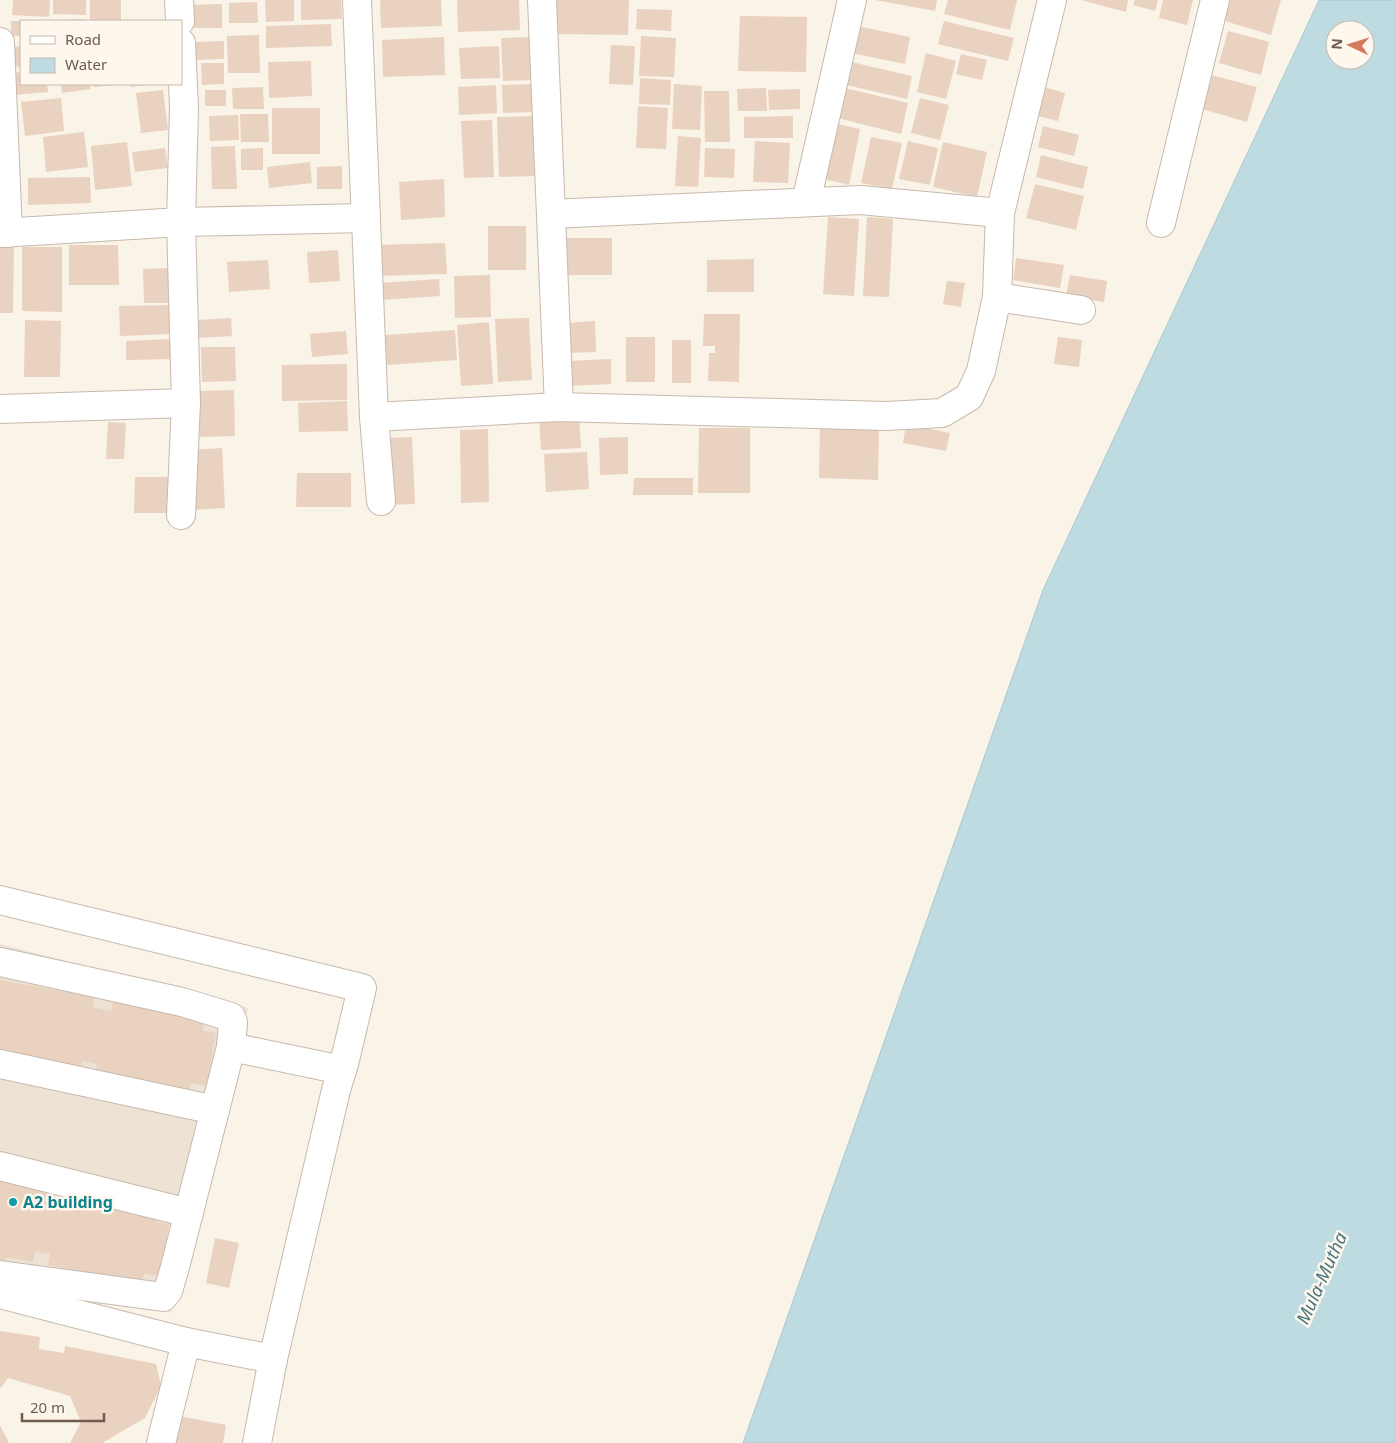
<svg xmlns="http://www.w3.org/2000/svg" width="1395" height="1443" viewBox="0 0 1395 1443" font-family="'Noto Sans',sans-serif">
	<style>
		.residential { fill: #ede2d4 }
		.water { fill: #bedbe1; stroke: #a5cad2; fill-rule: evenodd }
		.building { fill: #ead2c0 }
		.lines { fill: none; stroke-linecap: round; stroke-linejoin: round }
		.minor-casing { stroke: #c7b9ad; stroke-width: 30 }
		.minor { stroke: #fff; stroke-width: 28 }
		.culture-dot { fill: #0f9aa8; stroke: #fdf7ed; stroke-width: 2 }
		.labels { text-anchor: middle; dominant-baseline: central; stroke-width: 5; stroke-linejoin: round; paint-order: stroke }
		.culture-label { font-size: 16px; font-weight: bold; fill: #0d838f; stroke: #fdf7ed; text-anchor: start }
		.water-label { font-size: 18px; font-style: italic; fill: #4b7781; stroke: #fdf7ed }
	</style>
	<rect width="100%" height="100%" fill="#faf3e7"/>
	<polygon class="residential" points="0,944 248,1008 171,1313 0,1276"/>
	<path class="water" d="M1319,0H1395V1443H743L1043,590ZM1335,30H1365V60H1335Z"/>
	<g class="building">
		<polygon points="13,0 50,0 49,17 12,15"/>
		<polygon points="53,0 86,0 86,15 53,14"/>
		<rect x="90" y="0" width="31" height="21"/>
		<polygon points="265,0 294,0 294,21 266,22"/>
		<polygon points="301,0 341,0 342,19 301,20"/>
		<polygon points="380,0 441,0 442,26 381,28"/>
		<polygon points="457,0 519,0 520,30 458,32"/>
		<polygon points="557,0 629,0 628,35 556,34"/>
		<polygon points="875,0 937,0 935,11"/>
		<polygon points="948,0 1017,0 1010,30 944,14"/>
		<polygon points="1081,0 1128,0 1126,12"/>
		<polygon points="1135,0 1158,0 1155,11 1133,5"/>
		<polygon points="1163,0 1193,0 1187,25 1159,18"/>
		<polygon points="1230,0 1281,0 1271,35 1225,21"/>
		<polygon points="257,2 258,23 229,23 229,3"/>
		<polygon points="222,4 222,28 186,28 185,5"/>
		<polygon points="637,9 672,10 671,31 636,29"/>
		<polygon points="740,16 807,17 806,72 738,71"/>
		<polygon points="83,19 83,21 62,21 62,20"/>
		<rect x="11" y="21" width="10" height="15"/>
		<polygon points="944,21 1014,38 1008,61 938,44"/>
		<polygon points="331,24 332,46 266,48 266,26"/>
		<polygon points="852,25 910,37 905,64 846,52"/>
		<polygon points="1228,31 1269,42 1261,75 1219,63"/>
		<polygon points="259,35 260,73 228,73 227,36"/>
		<polygon points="641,36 676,38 674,77 639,76"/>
		<polygon points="444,37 445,75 383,77 382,40"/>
		<polygon points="531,37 533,80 503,81 501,38"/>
		<polygon points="224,41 224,59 196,60 196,42"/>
		<polygon points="611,45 635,46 633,85 609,84"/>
		<polygon points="21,46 21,66 15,67 13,47"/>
		<polygon points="499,46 500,78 461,79 459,48"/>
		<polygon points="926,53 956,61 946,99 917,92"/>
		<polygon points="961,54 987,60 982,80 956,74"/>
		<polygon points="311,61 312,96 269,98 268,62"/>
		<polygon points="847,61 912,76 907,99 842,84"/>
		<polygon points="201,63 224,63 224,84 202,85"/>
		<polygon points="21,72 21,84 47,84 48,92 14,95 11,73"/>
		<polygon points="1211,75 1257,87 1247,122 1202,109"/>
		<polygon points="640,78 671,80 670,105 639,104"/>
		<polygon points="61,84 90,84 91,89 62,93"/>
		<polygon points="94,84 115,84 115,85 94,87"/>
		<polygon points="130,84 146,84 146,85 131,87"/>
		<polygon points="536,84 537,112 503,113 502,85"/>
		<polygon points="674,84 702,86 700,130 672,129"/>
		<polygon points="496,85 497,113 459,115 458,87"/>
		<polygon points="1040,86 1065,93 1058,121 1034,115"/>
		<polygon points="263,87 264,109 233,109 232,88"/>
		<polygon points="841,87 908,103 901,134 834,117"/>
		<polygon points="766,88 767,111 738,111 737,89"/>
		<polygon points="800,89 800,109 769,110 768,90"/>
		<polygon points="163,90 168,130 141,133 136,93"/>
		<rect x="205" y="90" width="21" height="16"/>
		<polygon points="704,91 729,91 730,142 705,142"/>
		<polygon points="61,98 64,131 25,136 21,102"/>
		<polygon points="920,98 949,105 940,140 911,133"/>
		<polygon points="638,106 668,108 666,149 636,148"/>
		<rect x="272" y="108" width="48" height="46"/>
		<polygon points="240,114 268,114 269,142 241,142"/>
		<polygon points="238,115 239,140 210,141 209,116"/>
		<polygon points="534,116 537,176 499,177 497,117"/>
		<polygon points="793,116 793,138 744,138 744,117"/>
		<polygon points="492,120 494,177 464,178 461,121"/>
		<polygon points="828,122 860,129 849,185 816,177"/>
		<polygon points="1043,126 1079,135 1074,156 1038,147"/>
		<polygon points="84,132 88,167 46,172 43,137"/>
		<polygon points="678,136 701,138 698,187 675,186"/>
		<polygon points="871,137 902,143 892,189 861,183"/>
		<polygon points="755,141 790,143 788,183 753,182"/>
		<polygon points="908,141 938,148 930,185 899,179"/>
		<polygon points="127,142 132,186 95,190 91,146"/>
		<polygon points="943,142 987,152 977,197 933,187"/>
		<polygon points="235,146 237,189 212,189 211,147"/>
		<polygon points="165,148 168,168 135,172 132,152"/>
		<polygon points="263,148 263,170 241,170 241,149"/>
		<polygon points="705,148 735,149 734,178 704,177"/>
		<polygon points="1041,155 1088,167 1083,189 1036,177"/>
		<polygon points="310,162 312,183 269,188 267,167"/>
		<polygon points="342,166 342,189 317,189 317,167"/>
		<polygon points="90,177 91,203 28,205 28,178"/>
		<polygon points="444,179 445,217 401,220 399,182"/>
		<polygon points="1035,184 1084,196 1076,230 1026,218"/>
		<polygon points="828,217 859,219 854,296 823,294"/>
		<polygon points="867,217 893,219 889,297 863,296"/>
		<rect x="488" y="226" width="38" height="44"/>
		<rect x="558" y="238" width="54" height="37"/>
		<polygon points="445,243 447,274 375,276 374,245"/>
		<polygon points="69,245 118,245 119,285 69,285"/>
		<polygon points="0,246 14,246 13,313 0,313"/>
		<polygon points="22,247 62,247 62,312 22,311"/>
		<polygon points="338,250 340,281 309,283 307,252"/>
		<polygon points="1016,258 1064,265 1060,288 1013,280"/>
		<polygon points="754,259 754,292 707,292 707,260"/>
		<polygon points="268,260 270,289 229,292 227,262"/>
		<polygon points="170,268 170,303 144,303 143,269"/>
		<polygon points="490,275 491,317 455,318 454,276"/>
		<polygon points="1070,275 1107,281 1104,302 1066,296"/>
		<polygon points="439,279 440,296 381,300 380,283"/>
		<polygon points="947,281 965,283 961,307 943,304"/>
		<polygon points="169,305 170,334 120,336 119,306"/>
		<polygon points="704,314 740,314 739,382 708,381 709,353 715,353 715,346 703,346"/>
		<polygon points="231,318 232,336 198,338 198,320"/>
		<polygon points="529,318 532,380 498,382 495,319"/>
		<polygon points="25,320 61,321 60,377 24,377"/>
		<polygon points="595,321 596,352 567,353 566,323"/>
		<polygon points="489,322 493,384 461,386 457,325"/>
		<polygon points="455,330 457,360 387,365 385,335"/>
		<polygon points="346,331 348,354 312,357 310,334"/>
		<rect x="626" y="337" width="29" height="45"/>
		<polygon points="1058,337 1082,340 1079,367 1054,364"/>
		<polygon points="171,339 172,359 126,360 126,341"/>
		<rect x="672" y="340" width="19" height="43"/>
		<polygon points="201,347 235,347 236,381 202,382"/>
		<polygon points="611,359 611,384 568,386 567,361"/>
		<polygon points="347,364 347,400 282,401 282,365"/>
		<polygon points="234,390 235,436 200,437 198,391"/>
		<polygon points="347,401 348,431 299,432 298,403"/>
		<polygon points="579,416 581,448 541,450 539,418"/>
		<polygon points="820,420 879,422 878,480 819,478"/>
		<polygon points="108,422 126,423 124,459 106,459"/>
		<polygon points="906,424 950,433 946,451 903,443"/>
		<polygon points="699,428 750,428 750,493 698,493"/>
		<polygon points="488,429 489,502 461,503 460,430"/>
		<polygon points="412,437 415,504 388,505 385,438"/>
		<polygon points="628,437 628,474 600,475 599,438"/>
		<polygon points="222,448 225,508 192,510 189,450"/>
		<polygon points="587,452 589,489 546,492 544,454"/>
		<polygon points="297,473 351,473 351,507 296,507"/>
		<polygon points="135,477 171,477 171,513 134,513"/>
		<polygon points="634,478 693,478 693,495 633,495"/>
		<polygon points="0,980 94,997 93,1007 111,1011 113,1001 205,1018 203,1031 216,1033 207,1086 191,1083 189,1092 95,1074 97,1064 82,1061 80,1071 0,1057"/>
		<polygon points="0,1169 47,1188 46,1198 64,1201 66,1191 158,1208 156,1222 169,1224 160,1276 144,1274 142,1282 48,1265 50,1254 35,1251 33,1262 7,1257 0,1274"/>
		<polygon points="215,1238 239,1243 229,1288 206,1283"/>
		<polygon points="0,1331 40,1337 39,1349 64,1353 65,1346 156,1364 161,1386 145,1418 102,1443 70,1443 81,1422 70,1396 8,1378 0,1389"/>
		<polygon points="179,1416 226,1425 223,1443 174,1443"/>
		<polygon points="0,1425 9,1443 0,1443"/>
	</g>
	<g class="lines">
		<defs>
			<g id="minor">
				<polyline points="179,0 180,21"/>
				<polyline points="357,0 374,417 381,501"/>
				<polyline points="542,0 559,407"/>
				<polyline points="0,42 8,233"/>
				<polyline points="806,202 852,0"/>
				<polyline points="551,214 860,200 1000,213"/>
				<polyline points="1161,223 1215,0"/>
				<polyline points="0,233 181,222 366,218"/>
				<polyline points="997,297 1081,310"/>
				<polyline points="0,409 186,403"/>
				<polyline points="374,417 559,407 886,416 942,413 969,397 981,371 997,297 1000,213 1052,0"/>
				<polyline points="181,515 186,403 181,222 184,107 181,43"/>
				<polyline points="0,900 362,988 344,1064 336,1090 273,1359 257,1443"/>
				<polyline points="0,962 182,1002 231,1017 233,1022 231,1047"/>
				<polyline points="0,1064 215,1110"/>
				<polyline points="0,1166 189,1213"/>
				<polyline points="0,1275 163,1297 168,1291 175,1267 231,1047 342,1070"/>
				<polyline points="0,1294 186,1342 273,1359"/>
				<polyline points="161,1443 186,1342"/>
			</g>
		</defs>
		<use href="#minor" class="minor-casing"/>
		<use href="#minor" class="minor"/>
	</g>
	<circle class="culture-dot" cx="13" cy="1202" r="5"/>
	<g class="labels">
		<g class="culture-label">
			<text x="23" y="1202">A2 building</text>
		</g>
		<g class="water-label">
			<text transform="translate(1321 1278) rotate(-66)">Mula-Mutha</text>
		</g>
	</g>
	<rect x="20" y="20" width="162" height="65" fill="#fdf7ed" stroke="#c5b9ae"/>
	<rect x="30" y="36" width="25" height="8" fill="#ffffff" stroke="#c5b9ae"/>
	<text x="65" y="45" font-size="15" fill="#705b4f">Road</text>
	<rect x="30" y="58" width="25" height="15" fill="#bedbe1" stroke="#c5b9ae"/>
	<text x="65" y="70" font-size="15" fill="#705b4f">Water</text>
	<g transform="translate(1350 45) rotate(274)"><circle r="24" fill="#fdf7ed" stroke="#c5b9ae"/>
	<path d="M0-4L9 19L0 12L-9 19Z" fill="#d5795b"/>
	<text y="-8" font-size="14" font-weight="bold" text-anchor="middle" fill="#705b4f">N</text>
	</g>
	<path d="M22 1413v8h82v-8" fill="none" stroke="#705b4f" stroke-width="2.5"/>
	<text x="30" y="1413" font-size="15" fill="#705b4f" stroke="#fdf7ed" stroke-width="4" paint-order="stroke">20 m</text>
</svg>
